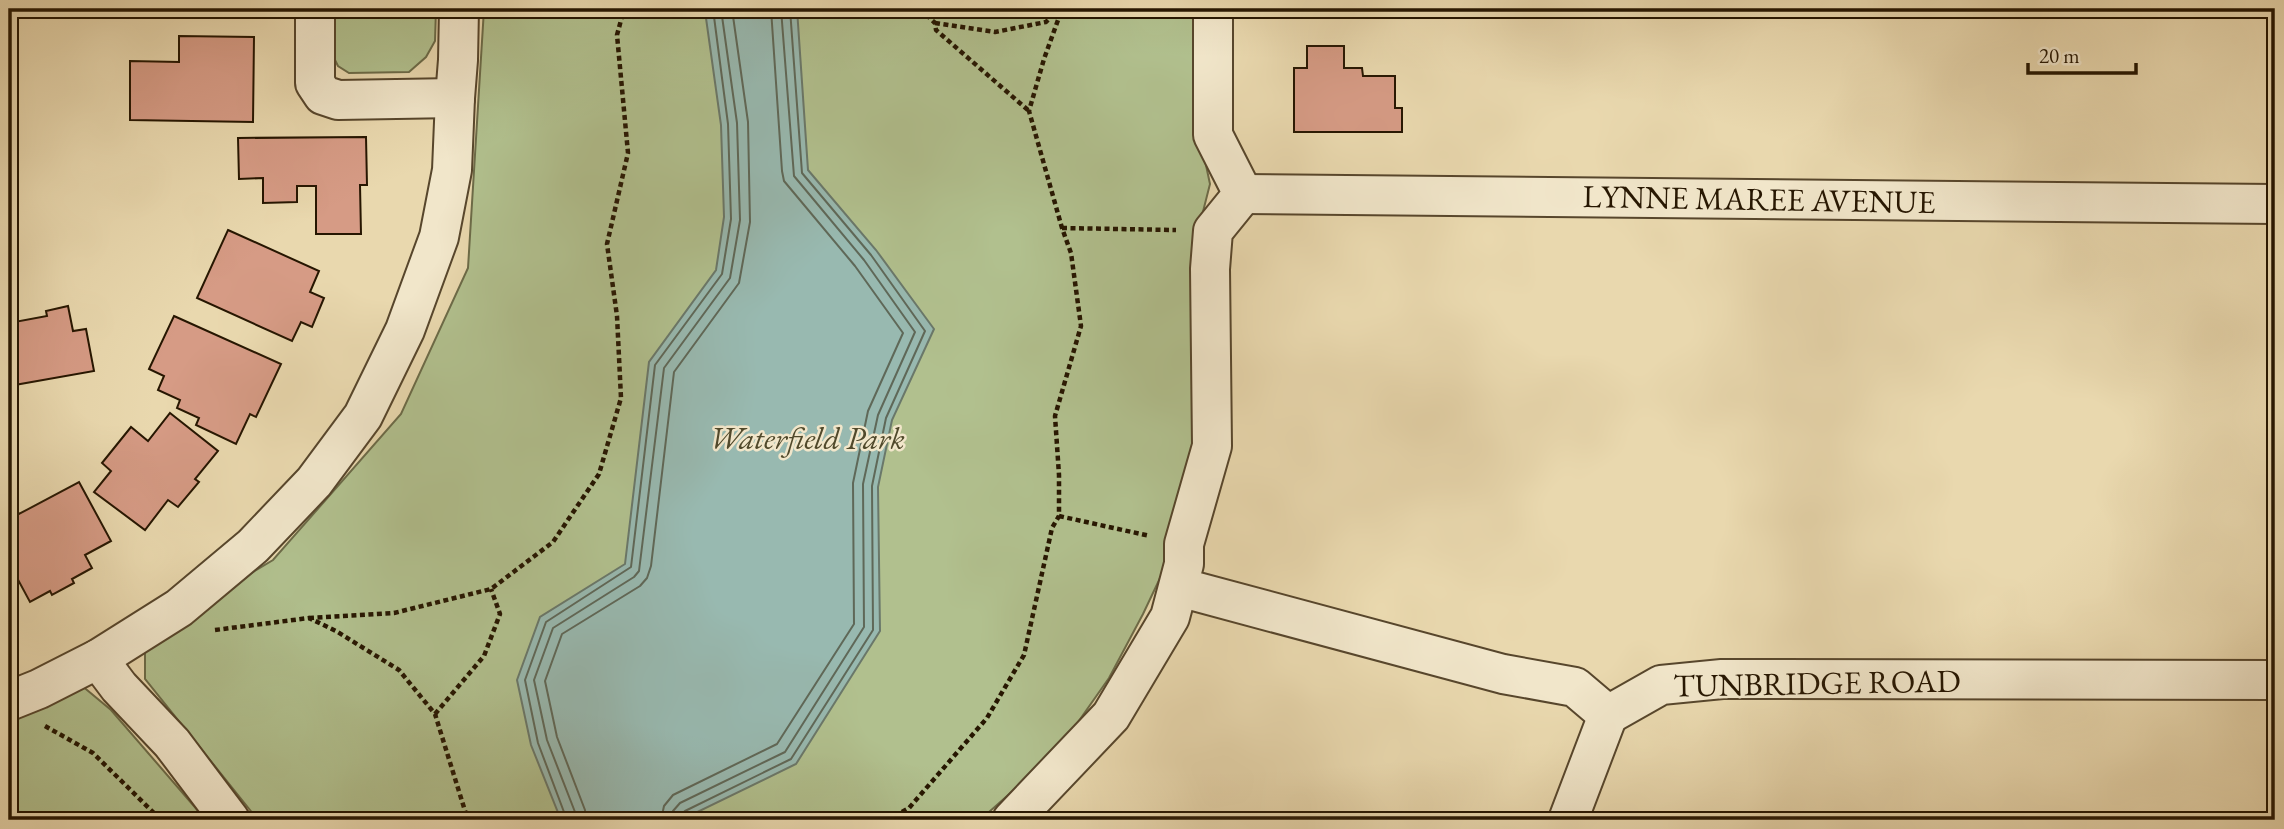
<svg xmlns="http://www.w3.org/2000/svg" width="2284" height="829" viewBox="0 0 2284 829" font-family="'EB Garamond',serif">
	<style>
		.green { fill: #b1c08e; stroke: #6c6b48; stroke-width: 2 }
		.water { fill: #98b9b0; stroke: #6a786a; stroke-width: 2 }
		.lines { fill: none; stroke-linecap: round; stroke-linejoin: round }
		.shore { stroke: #5f6858; stroke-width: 2 }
		.building { fill: #d69b85; stroke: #261601; stroke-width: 2 }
		.minor-casing { stroke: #57462c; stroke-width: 42 }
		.path { stroke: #261601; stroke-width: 4.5; stroke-dasharray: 5 3.5; stroke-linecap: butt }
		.minor { stroke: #f1e6ca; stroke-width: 38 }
		.labels { text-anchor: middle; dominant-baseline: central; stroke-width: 5; stroke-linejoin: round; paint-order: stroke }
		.street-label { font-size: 32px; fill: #261601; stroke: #f1e6ca }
		.park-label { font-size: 32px; font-style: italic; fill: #50492b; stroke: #f1e6ca }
	</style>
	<rect width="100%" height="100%" fill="#e9d8ae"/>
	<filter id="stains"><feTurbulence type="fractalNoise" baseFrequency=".00286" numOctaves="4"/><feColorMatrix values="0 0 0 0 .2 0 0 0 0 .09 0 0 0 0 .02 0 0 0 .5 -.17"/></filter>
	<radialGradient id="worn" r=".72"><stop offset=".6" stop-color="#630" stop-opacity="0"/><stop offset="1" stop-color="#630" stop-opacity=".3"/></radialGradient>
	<g class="green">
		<polygon points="332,9 436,9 435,41 426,57 409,72 349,73 338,66 332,54"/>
		<polygon points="484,9 1194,9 1193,104 1210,184 1195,243 1196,415 1181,534 1143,614 1109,678 1057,752 980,820 258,820 145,679 145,636 273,560 401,414 468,268"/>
		<polygon points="81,685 111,710 206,820 9,820 9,706"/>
	</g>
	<polygon class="water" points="717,9 797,9 808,170 876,250 934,329 892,420 878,487 880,631 796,764 681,820 561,820 531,745 517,680 540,617 625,564 649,362 716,270 724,217 721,125 705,11"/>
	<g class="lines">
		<g class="shore">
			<polyline points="567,820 538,743 525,680 546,622 631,567 655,365 722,274 731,219 728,124 713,9"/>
			<polyline points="576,820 575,812 547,740 534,680 553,628 634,577 639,571 664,368 730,278 740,220 737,123 721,9"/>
			<polyline points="586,820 585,810 557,737 545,681 562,634 640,586 647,578 651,566 674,372 739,283 750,222 748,122 732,9"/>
			<polyline points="661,820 664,806 673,795 777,744 854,624 853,483 868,411 903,333 855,266 784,181 782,171 771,9"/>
			<polyline points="672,820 673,811 680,803 785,752 864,627 863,484 878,415 915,332 864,260 794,176 781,9"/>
			<polyline points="680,820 681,815 685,811 791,759 873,630 872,486 886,418 925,331 871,255 802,173 790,9"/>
		</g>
	</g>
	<g class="building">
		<polygon points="1280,9 1394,9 1394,12 1280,11"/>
		<polygon points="179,36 254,37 253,122 130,120 130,61 179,62"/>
		<polygon points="1307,46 1344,46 1344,68 1362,68 1363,76 1395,76 1395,108 1402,108 1402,132 1294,132 1294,68 1307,68"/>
		<polygon points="366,137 367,185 360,185 361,234 316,234 316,186 297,186 297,202 263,203 263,178 239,179 238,138"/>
		<polygon points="228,230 319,271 310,292 324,298 312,327 301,322 292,341 197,298"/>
		<polygon points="68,306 73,331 86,329 94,371 9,386 9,323 47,316 46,311"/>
		<polygon points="174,316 281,364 256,417 250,414 236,444 196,425 199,418 177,408 180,400 158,390 164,376 149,369"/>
		<polygon points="170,413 218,451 195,479 199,482 178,507 168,500 145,530 94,492 111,471 102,463 131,427 148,441"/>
		<polygon points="79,482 111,541 85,555 92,568 72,579 74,583 52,595 50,591 30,602 9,563 9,504 12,502 19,514"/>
	</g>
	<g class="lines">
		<defs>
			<g id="minor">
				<polyline points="315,9 315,83 323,95 338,100 455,98"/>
				<polyline points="1243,194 2275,204"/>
				<polyline points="1179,587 1503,674 1575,687 1608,715 1661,685 1722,679 2275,680"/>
				<polyline points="98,659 119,687 172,743 230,820"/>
				<polyline points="9,701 39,689 98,659 179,608 253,546 314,482 363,416 405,330 439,237 452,170 455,98 458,60 459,9"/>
				<polyline points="1012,820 1111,716 1170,617 1184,564 1184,544 1212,446 1210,269 1213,231 1243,194 1213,135 1213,9"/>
				<polyline points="1568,820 1608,715"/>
			</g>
		</defs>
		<use href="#minor" class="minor-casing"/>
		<g class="path">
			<polyline points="920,9 935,23 936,30 1029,111"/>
			<polyline points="935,23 995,32 1046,22 1059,9"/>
			<polyline points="1062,228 1176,230"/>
			<polyline points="1059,516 1150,536"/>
			<polyline points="309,618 394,613 491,589 553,542 599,474 621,398 617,316 607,244 628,153 617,35 624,9"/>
			<polyline points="215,630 309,618 336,631 399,670 435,714 466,814 473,820"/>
			<polyline points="435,714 484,656 500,614 491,589"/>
			<polyline points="45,726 93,753 161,820"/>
			<polyline points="433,820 466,814"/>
			<polyline points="887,820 909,808 987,718 1024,655 1052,528 1059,516 1059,475 1055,416 1081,326 1071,253 1062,228 1029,111 1044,59 1062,9"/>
		</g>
		<use href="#minor" class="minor"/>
	</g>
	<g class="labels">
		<g class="street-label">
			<text transform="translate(1759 199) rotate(1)">LYNNE MAREE AVENUE</text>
			<text transform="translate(1817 683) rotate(-1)">TUNBRIDGE ROAD</text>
		</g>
		<g class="park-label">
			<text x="807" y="438">Waterfield Park</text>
		</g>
	</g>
	<rect width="2284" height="829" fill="none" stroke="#e9d8ae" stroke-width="35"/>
	<rect x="10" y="10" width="2263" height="808" fill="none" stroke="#261601" stroke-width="3.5"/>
	<rect x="18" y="18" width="2249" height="794" fill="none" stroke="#261601" stroke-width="2"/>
	<path d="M2028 63v10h108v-10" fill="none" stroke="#261601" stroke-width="3.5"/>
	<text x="2039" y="63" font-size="21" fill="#261601" stroke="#f1e6ca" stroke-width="5" paint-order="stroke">20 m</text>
	<rect width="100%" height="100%" filter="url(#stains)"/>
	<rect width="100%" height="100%" fill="url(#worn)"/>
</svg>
